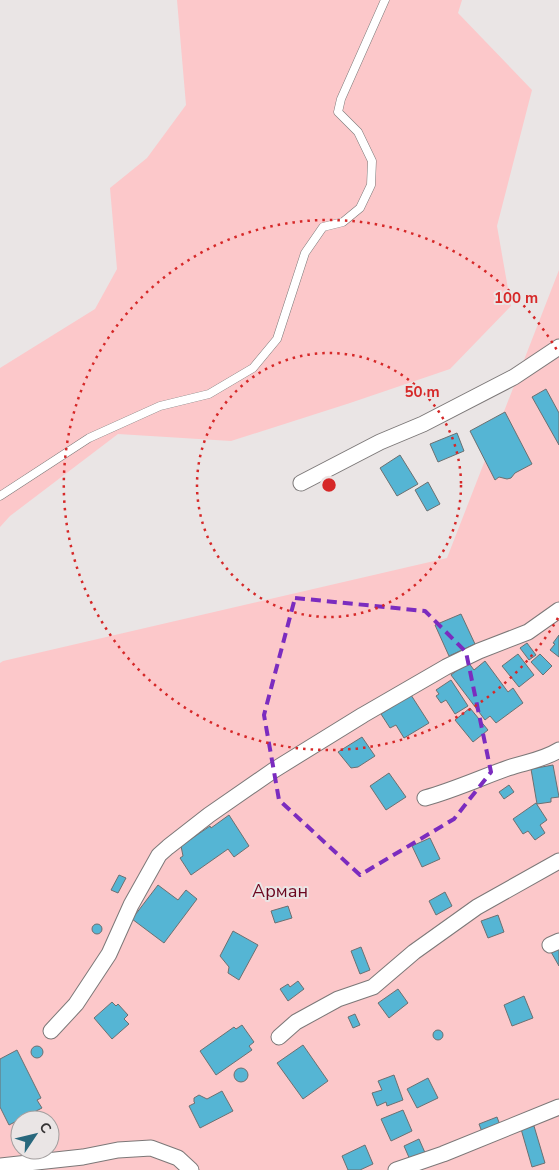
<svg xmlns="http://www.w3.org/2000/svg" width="559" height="1170" viewBox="0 0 559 1170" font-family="'Nunito Sans',sans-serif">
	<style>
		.green { fill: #fcc8ca; fill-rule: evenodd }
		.building { fill: #55b5d4; stroke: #6c7071 }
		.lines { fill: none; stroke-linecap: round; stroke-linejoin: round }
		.lane-casing { stroke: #7c7878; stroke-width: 9 }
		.street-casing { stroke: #7c7878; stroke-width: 17 }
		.lane { stroke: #fff; stroke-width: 8 }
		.street { stroke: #fff; stroke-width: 15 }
		.marked { fill: none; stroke: #7b2cbf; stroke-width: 4; stroke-dasharray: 10 6; stroke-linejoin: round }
		.ring { fill: none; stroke: #d62828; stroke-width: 2.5; stroke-dasharray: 2.5 5 }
		.labels { text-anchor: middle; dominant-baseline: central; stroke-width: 4; stroke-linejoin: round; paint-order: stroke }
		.park-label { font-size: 18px; fill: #6b061f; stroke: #eae5e5 }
		.centre { fill: #d62828; stroke: #eae5e5; stroke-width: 2.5 }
		.ring-label { font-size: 15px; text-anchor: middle; font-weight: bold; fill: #d62828; stroke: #eae5e5; stroke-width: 4; stroke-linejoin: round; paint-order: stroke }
	</style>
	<rect width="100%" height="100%" fill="#eae5e5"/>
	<g class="green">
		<polygon points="177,0 462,0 458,13 532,90 497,226 511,306 450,369 350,403 231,441 118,434 10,516 0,527 0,368 95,309 117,269 110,188 147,158 186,105"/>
		<path d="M559,270V1170H0V663L3,661L447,558ZM20,1120H50V1150H20Z"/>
	</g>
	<g class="building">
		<polygon points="546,389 559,413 559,445 532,397"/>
		<polygon points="505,412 532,464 515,473 511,478 507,479 499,477 495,480 470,431"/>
		<polygon points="457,433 464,451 438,462 430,444"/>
		<polygon points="400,455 418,484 397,496 380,468"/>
		<polygon points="428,482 440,504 427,511 415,490"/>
		<polygon points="461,614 475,644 449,656 435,625"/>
		<polygon points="559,635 559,657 550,650 555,644 553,643"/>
		<polygon points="527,643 536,655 529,660 520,648"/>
		<polygon points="518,654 534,675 519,687 502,666"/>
		<polygon points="540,654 552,666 543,675 531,662"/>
		<polygon points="485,661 508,692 513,688 523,703 496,723 490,716 485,720 451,675 468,662 474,670"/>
		<polygon points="451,680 468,706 455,714 446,700 441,703 436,696 439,694 436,690"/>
		<polygon points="411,695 429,723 404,738 396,725 390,728 381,714"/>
		<polygon points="470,708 488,730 473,742 455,720"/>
		<polygon points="362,737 375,756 358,767 351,768 338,752"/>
		<polygon points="553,765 559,797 551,798 551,802 537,804 531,769"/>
		<polygon points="389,773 406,797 386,810 370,786"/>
		<polygon points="509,785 514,792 504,799 499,792"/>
		<polygon points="536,803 547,820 540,825 545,833 535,840 528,831 523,834 513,819"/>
		<polygon points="229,815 249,846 234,857 228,849 191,875 180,858 183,856 181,846 210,826 211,828"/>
		<polygon points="430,838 440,859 422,867 412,846"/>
		<polygon points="119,875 126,878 118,893 111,890"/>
		<polygon points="158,885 178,900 186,890 197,899 164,943 132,919"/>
		<polygon points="445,892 452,906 436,915 429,901"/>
		<polygon points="288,906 292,918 275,923 271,911"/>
		<polygon points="498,915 504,932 488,938 481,921"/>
		<circle cx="97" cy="929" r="5"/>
		<polygon points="233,931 258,945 239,980 228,973 229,967 220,956"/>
		<polygon points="361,947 370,970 360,974 351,951"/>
		<polygon points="559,948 559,966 551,952"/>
		<polygon points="298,981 304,989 288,1001 280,989 288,984 290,987"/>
		<polygon points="398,989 408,1003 389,1018 378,1003"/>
		<polygon points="524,996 533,1018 512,1026 504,1005"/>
		<polygon points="112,1002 116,1006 118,1004 128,1015 124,1019 129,1024 112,1039 94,1018"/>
		<polygon points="355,1014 360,1025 353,1028 348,1017"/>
		<polygon points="242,1025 254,1042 249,1046 252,1050 216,1075 200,1051 234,1027 236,1029"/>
		<circle cx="438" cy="1035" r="5"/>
		<polygon points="303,1045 328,1081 303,1099 277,1063"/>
		<circle cx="37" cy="1052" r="6"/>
		<polygon points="17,1050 41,1098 37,1100 42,1108 9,1125 0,1107 0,1059"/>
		<circle cx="241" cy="1075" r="7"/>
		<polygon points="394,1075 403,1100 387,1106 386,1102 377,1106 372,1093 382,1090 378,1081"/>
		<polygon points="428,1078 438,1098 417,1108 407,1089"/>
		<polygon points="222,1091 233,1111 200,1128 189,1106 195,1103 194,1102 194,1098 199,1095 207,1099"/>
		<polygon points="403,1110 412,1131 391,1141 381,1119"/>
		<polygon points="497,1117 500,1125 482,1132 479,1124"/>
		<polygon points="534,1126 545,1163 532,1167 521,1129"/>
		<polygon points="419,1139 426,1155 411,1162 404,1146"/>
		<polygon points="365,1145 373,1164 360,1170 348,1170 342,1156"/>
	</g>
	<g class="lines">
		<defs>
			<polyline id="lane" points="0,496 89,438 160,406 209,394 253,368 277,339 305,253 323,227 343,222 360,208 371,185 372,161 358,132 338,112 341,99 385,0"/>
			<g id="street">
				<polyline points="301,483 380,442 423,424 514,377 559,347"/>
				<path d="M425,798C454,790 480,778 508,768C526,762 543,760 559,750"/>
				<polyline points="550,945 559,941"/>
				<polyline points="51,1031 76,1004 109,954 131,905 159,855 168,847 209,815 274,770 363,715 446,667 479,651 528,632 559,610"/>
				<polyline points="279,1037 296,1022 338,999 373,987 414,952 477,907 559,861"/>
				<polyline points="0,1166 83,1157 118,1150 151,1148 178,1158 191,1170"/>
				<polyline points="396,1170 443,1154 559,1107"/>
			</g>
		</defs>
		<use href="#lane" class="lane-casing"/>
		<use href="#street" class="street-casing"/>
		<use href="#lane" class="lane"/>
		<use href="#street" class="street"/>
	</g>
	<path class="marked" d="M295,598L425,611L466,652L491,772L454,819L360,875L279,800L264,715Z"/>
	<g class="ring">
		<circle cx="329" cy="485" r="132"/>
		<path d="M558 618A265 265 0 1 1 558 352"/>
	</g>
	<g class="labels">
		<g class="park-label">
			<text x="280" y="891">Арман</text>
		</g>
	</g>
	<circle cx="329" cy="485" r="8" class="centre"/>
	<g class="ring-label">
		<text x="516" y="303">100 m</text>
		<text x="422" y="397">50 m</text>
	</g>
	<g transform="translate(35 1135) rotate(55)"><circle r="24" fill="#eae5e5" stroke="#a29e9e"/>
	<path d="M0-4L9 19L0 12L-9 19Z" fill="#28687d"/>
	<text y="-8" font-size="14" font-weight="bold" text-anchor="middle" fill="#353334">С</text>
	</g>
</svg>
